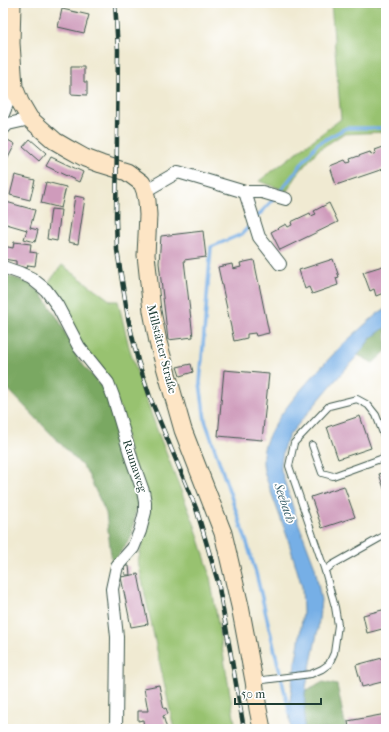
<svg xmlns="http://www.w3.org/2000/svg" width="389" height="732" viewBox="0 0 389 732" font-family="'IM FELL French Canon',serif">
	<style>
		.green { fill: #98c26f; stroke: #5c8052 }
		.forest { fill: #7aa862; stroke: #4c724b }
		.water { fill: #76afe6; stroke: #4a768d }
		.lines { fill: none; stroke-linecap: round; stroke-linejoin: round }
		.stream { stroke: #76afe6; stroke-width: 3.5 }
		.building { fill: #cf9bbb }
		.lane-casing { stroke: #3e574c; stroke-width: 8 }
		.street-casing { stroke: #3e574c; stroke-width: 14 }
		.secondary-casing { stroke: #3e574c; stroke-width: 19 }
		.lane { stroke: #fff; stroke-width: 6 }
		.street { stroke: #fff; stroke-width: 12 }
		.secondary { stroke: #fde5c5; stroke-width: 17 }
		.rail-casing { stroke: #1f3d34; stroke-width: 4.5 }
		.rail { stroke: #fff; stroke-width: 3; stroke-dasharray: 9; stroke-linecap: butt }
		.labels { text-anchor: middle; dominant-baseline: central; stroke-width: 3.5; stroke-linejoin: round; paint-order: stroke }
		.street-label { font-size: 12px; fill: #1f3d34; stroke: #fff }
		.water-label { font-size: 13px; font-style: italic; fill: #395f69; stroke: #fff }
	</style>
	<rect width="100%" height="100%" fill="#fff"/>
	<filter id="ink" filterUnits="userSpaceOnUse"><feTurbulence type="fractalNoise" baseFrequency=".025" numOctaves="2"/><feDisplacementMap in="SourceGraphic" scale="8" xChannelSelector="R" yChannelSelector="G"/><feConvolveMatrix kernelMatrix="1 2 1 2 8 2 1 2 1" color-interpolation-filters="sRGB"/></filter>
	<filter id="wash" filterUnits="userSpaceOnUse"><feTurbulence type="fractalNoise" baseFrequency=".012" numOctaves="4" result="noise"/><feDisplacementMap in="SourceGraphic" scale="16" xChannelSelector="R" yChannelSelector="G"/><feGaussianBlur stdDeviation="0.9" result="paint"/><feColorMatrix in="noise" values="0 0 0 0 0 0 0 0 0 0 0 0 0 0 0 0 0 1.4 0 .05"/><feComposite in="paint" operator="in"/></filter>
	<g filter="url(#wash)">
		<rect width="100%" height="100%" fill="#f0ead2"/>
		<g class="green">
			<polygon points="331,3 386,3 386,132 343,134 317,151 300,171 287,191 259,181 341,119"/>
			<polygon points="62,265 111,301 118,301 129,347 142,388 157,430 195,526 209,571 236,729 174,729 138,562 145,530 121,410 46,286"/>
		</g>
		<g class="forest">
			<polygon points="3,274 29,283 41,293 59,320 78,359 105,390 138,499 131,538 112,564 106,513 86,470 6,387 6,340 3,334"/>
			<polygon points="386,327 386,351 373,363 358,355 371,338"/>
			<polygon points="323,682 337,685 346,729 304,729 305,692"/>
		</g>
		<path class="water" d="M386,308V327L371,338L358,355L334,382L290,434L284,446L281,463V470L295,514L315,567L321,600L318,629L305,692L304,729H291L289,711L293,676L299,642L303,612L302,587L287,536L265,475C262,464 262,452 266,442C275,420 291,401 306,384C323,365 340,346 360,329C368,322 376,314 386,308Z"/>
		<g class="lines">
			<g class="stream">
				<polyline points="256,218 279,193 317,144 346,128 386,128"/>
				<polyline points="252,223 242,234 211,247 200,383 205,420 247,543 256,573 290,714"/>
			</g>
		</g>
		<g id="blocks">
			<g class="building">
				<polygon points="62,9 89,15 84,33 58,27"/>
				<polygon points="71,67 84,67 84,82 87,82 87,95 71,94"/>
				<polygon points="6,139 15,144 6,162 3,160 3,145"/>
				<polygon points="30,139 46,153 39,161 23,147"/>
				<polygon points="386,146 386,168 336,185 330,166 345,160 347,163 351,162 350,159 370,152 371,155 376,153 375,150"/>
				<polygon points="51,157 83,172 79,182 46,166"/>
				<polygon points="15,175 35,180 30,200 10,195"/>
				<polygon points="46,182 66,187 61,208 41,203"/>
				<polygon points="75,196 85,198 78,244 68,242"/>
				<polygon points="6,202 35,210 30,228 38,230 35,242 24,239 27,230 3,223 3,213"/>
				<polygon points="329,203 338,222 280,250 271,232 286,224 288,227 292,225 291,222 310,213 311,216 316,214 314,211"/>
				<polygon points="51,209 61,210 57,241 47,239"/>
				<polygon points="386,212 386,222 383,213"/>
				<polygon points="203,231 206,257 184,260 193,337 168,340 159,263 161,236"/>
				<polygon points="14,242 31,244 30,252 37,253 35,266 28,265 27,268 16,266 16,261 3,259 3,246 13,248"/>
				<polygon points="333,259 339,277 336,278 338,285 312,294 309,287 305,289 299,270"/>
				<polygon points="254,260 269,333 256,336 255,333 247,334 247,338 234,341 218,267 232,264 233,269 241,267 240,263"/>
				<polygon points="386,265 386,292 376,296 374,289 370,291 363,272"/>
				<polygon points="191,364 193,372 180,376 177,367"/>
				<polygon points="224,370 269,374 262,440 218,436"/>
				<polygon points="360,416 371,448 338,459 327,427"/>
				<polygon points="386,472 386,494 379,474"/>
				<polygon points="344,486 355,517 322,528 311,497"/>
				<polygon points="124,566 129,566 130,575 125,575"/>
				<polygon points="138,574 148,624 131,627 121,577"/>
				<polygon points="386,609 386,628 367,633 363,615"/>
				<polygon points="386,657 386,681 362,687 356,665"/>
				<polygon points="159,685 164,709 166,708 168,714 163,716 167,729 144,729 143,720 138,721 138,711 148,711 144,688"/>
				<polygon points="386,714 386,729 349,729 348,721"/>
			</g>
		</g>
	</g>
	<g filter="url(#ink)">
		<use href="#blocks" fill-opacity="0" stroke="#3e574c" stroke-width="1"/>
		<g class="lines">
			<defs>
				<g id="lane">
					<polyline points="312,445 322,473 333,476 383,458 386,454"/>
					<polyline points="325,571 332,565 380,538 386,535"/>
					<polyline points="255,681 311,674 322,669 329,664 334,653 338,625 335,607 325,571 289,466 294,443 329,406 357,399 368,405 376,415 386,441"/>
				</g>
				<g id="street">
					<polyline points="3,114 14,87"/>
					<polyline points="3,129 8,124 30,119"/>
					<polyline points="145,191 178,172 245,192 262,192 286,199"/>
					<polyline points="245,192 259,237 280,264"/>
					<polyline points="3,267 20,273 31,278 46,290 57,305 79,347 108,383 113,396 132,460 143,491 145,502 145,512 140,531 133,548 117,566 112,589 117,637 116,729"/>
				</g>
				<polyline id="secondary" points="12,3 11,43 14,87 20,102 30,119 55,141 67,148 85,158 101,164 127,172 142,183 145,191 147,201 148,215 146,255 152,311 158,342 183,430 223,533 240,606 254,681 258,709 262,729"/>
			</defs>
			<use href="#lane" class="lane-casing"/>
			<use href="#street" class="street-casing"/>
			<use href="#secondary" class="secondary-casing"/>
			<use href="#lane" class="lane"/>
			<use href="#street" class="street"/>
			<use href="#secondary" class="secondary"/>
			<defs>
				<polyline id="rail" points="115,3 118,50 116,219 117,250 128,318 138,361 151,400 196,508 218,582 244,729"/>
			</defs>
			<use href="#rail" class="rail-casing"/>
			<use href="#rail" class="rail"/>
		</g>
	</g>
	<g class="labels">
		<g class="street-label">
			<text transform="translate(162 349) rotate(76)">Millstätter Straße</text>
			<text transform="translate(135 466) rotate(72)">Raunaweg</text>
		</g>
		<g class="water-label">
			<text transform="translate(285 503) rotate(71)">Seebach</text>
		</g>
	</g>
	<rect width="389" height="732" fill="none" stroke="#fff" stroke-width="16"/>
	<path d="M235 698v6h86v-6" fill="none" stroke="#1f3d34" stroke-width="2"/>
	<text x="241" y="698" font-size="12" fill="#1f3d34" stroke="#ffffff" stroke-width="3" paint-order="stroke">50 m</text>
</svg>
